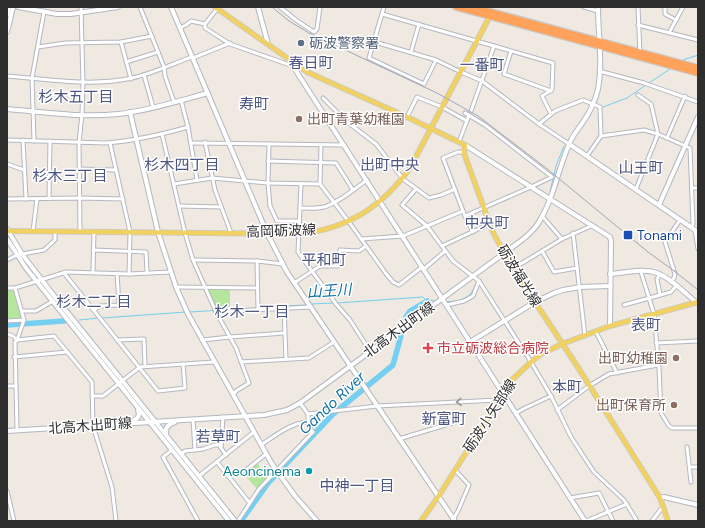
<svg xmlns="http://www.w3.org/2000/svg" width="705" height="528" viewBox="0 0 705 528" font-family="Figtree,'Noto Sans JP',sans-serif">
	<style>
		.green { fill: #b6e59e }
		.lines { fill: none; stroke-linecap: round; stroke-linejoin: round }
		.stream { stroke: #75cff0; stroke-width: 1 }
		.river { stroke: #75cff0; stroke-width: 5.5 }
		.street-casing { stroke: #b4b7c1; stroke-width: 5 }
		.secondary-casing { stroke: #b4b7c1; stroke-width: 6 }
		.primary-casing { stroke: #c9c9c9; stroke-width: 6 }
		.highway-casing { stroke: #c9c9c9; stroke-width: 8 }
		.street { stroke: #fff; stroke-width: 3 }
		.secondary { stroke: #fff; stroke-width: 4 }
		.primary { stroke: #f2d163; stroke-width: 4.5 }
		.highway { stroke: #ffa35c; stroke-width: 5.5 }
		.rail { stroke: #a3a6b8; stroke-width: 1 }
		.oneway { stroke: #969696 }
		.service-dot { fill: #5c6f8a; stroke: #fff; stroke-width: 1.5 }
		.education-dot { fill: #8d6e63; stroke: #fff; stroke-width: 1.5 }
		.transit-dot { fill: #1a4fb4; stroke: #fff; stroke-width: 1.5 }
		.health-dot { fill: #e0444e; stroke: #fff; stroke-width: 1.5 }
		.culture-dot { fill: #0f9aa8; stroke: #fff; stroke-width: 1.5 }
		.labels { text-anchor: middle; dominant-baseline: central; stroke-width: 3; stroke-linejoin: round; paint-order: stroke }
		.service-label { font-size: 14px; fill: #4e5e75; stroke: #fff; text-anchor: start }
		.education-label { font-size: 14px; fill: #785e54; stroke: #fff; text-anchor: end }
		.street-label { font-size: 14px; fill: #2e2e2e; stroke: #fff }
		.transit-label { font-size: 14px; fill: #164399; stroke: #fff; text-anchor: start }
		.health-label { font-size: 14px; fill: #be3a42; stroke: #fff; text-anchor: start }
		.culture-label { font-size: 14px; fill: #0d838f; stroke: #fff; text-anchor: end }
		.neighbourhood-label { font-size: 15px; fill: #4d5680; stroke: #fff }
		.water-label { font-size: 15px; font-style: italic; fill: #0d6fa3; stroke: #fff }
	</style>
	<rect width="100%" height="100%" fill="#efe9e1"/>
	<g class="green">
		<polygon points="206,287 230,288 230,307 215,308"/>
		<polygon points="14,289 22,318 7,319 7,290"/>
		<polygon points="257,462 267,478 257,489 243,473"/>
	</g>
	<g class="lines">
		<g class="stream">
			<polyline points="214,16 218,10"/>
			<polyline points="683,60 698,55"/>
			<polyline points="649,83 670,69"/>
			<polyline points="603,107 627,98 646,85"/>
			<polyline points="550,192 556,166 564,146"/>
			<path d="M445,302C460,301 469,300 475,286"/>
			<polyline points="337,303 423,297 427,301 432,300 436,302"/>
			<polyline points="311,304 334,303"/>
			<polyline points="260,307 306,305"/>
			<polyline points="190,312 256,308"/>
			<polyline points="102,318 186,312"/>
			<polyline points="79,320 99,318"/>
		</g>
		<g class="river">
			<polyline points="7,325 64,321"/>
			<polyline points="241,521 269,482 333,414 393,365 406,317 410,311 427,301"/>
		</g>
		<defs>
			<g id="street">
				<polyline points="140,7 164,67 165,76 174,102"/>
				<polyline points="280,7 296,20 314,32 317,29 320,7"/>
				<polyline points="384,7 369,58 424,84 436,60"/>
				<polyline points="584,7 598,11"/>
				<polyline points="638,7 640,53"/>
				<polyline points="665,7 665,14 676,20"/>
				<polyline points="217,9 205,24 205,28 230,44 290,65 292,64"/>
				<polyline points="382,14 494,46 471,111"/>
				<polyline points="638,25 698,40"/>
				<polyline points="180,28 186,25 191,21 205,24"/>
				<polyline points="669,33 683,7"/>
				<polyline points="121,42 131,79"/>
				<polyline points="375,42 436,60 461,72 482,81 539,124 569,144"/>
				<polyline points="494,46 553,63 552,89 551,91 504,74 511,51"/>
				<polyline points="38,47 65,43 121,42 152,36"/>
				<polyline points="411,52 419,24"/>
				<polyline points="193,58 230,43"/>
				<polyline points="126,62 158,52"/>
				<polyline points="599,71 644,83 698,102"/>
				<polyline points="144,75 153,107"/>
				<path d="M7,76C48,79 91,87 132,78C152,74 172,64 192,57"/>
				<polyline points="550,91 542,96 551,114"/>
				<polyline points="323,98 346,121 376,144 403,179 429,198 441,195 455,189"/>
				<polyline points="181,100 188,127 197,180"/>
				<polyline points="407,117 417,97 442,107 467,121"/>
				<polyline points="539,124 555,111 583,100 600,107 601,136"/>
				<polyline points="162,134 185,233 193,260 216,312 236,348 249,383 236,391 233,395"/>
				<polyline points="667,138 685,96"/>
				<path d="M7,140L105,143C134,141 160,135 188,127"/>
				<polyline points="23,140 26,199"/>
				<polyline points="34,141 32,78 44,12"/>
				<polyline points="205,142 215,190 231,233"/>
				<polyline points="459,142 469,115"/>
				<polyline points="110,143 130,232 129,274"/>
				<polyline points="191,143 344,145"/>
				<polyline points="269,144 268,183 270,206 277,221 299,221"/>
				<polyline points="587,156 601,136 644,130 658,134 690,148 693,223 692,228"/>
				<polyline points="268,161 336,163 353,190"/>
				<polyline points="7,164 24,170"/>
				<polyline points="79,169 116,170"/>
				<polyline points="174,184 212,178 268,183 320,184 349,222 387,275 393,282 399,285 422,267"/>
				<polyline points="301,184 298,252 336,304 350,320 370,351"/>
				<polyline points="320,184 321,145"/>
				<polyline points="692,188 698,188"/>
				<polyline points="416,189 402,205 427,226 453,261 479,281 531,362 551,396 571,437 582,454 594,472 624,500 637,521"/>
				<polyline points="636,189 658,134 651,104 638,95"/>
				<polyline points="49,198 50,141"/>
				<polyline points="7,199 80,198 123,199"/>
				<polyline points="179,206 221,207"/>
				<path d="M300,208C308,208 316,209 324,207C340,202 354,189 367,180"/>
				<polyline points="463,211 443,158 458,152 464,152"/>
				<polyline points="465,216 473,232"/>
				<polyline points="542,216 562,239"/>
				<polyline points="695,230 698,249"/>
				<polyline points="33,231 37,199"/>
				<polyline points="80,232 79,143 82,114 83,83 81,7"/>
				<polyline points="573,233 585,336"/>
				<polyline points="361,239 403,236 463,211 465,216 531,187 552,177 485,125 465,113"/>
				<polyline points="442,246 489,224"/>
				<polyline points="93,250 146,252 147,273"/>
				<polyline points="542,251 554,272 577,268"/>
				<polyline points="7,260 17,255 44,250 55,240 55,231"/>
				<polyline points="193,260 257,261 283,264"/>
				<polyline points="257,261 258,310"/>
				<polyline points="514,268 562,239 591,226"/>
				<polyline points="424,269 445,251"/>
				<polyline points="93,272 94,232"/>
				<polyline points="641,272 654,314 659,368 661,413 669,426 672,428 698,428"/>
				<polyline points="64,273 158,391 185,388 183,364"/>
				<polyline points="660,274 657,279 660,295"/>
				<polyline points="671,282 674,278 675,274 665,242 680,220"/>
				<polyline points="294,283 320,266 338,266 340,250 359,251 366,246"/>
				<polyline points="176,287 257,288"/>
				<polyline points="7,288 15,288 66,272 129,274 171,272"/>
				<polyline points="15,288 24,320"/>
				<polyline points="447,305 464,301 473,296 479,281"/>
				<polyline points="624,305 671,292 676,286"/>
				<polyline points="284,308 286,359"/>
				<polyline points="94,310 100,306 119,305 117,273"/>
				<polyline points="22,311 36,311 53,301"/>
				<polyline points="216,312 310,307"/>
				<polyline points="7,321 24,320 17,340 15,342 17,430"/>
				<polyline points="596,332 617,373"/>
				<polyline points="7,334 13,336 17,340 54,336 92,382 93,426 112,487 116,521"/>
				<polyline points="117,340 144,339 145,366"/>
				<polyline points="202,340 230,337 284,333"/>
				<polyline points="656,343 698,341"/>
				<polyline points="14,357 67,352"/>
				<polyline points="241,362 309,358 334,342"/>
				<polyline points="7,386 16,386"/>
				<polyline points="92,396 103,396 140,367 214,362"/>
				<polyline points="300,403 308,414 377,406 498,400"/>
				<polyline points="557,410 589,386 609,374 658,365"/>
				<polyline points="516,413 525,408 551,396"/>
				<polyline points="193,419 195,450"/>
				<polyline points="194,435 222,434"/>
				<polyline points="399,439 452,423"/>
				<path d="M261,445C273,437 294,421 308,422"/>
				<polyline points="687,447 691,482"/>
				<polyline points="221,448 223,417"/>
				<polyline points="172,450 163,457 198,521"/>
				<polyline points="181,454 185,451 203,449 215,445 219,445 226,455"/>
				<polyline points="217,462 249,502"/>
				<polyline points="690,467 698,467"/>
				<polyline points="199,476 254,432"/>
				<polyline points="228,476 246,470 266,454"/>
				<polyline points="7,491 14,521"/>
				<polyline points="570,498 599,493 613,521"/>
				<polyline points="238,521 259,489 313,432 308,426 308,414"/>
				<polyline points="452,521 458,511 469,485 455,470"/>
				<polyline points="586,521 627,504"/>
				<polyline points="652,521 661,509 664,508"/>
			</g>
			<g id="secondary">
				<polyline points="18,7 57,14 71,14 118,7"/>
				<polyline points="171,7 267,233 287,272 455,521"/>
				<polyline points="258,7 268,44"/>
				<polyline points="7,15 9,7"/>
				<polyline points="7,32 13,7"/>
				<polyline points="289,60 585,521"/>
				<path d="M7,109C43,112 81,118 118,114C148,111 178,101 208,93"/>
				<polyline points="130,112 158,232 176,287 188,314 272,464 295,496 317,521"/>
				<polyline points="569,144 698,232"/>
				<polyline points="465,145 610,237 611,241 610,326"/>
				<polyline points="659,205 698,117"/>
				<polyline points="7,229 22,254 55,297 235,521"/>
				<polyline points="7,239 26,268 229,521"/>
				<path d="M610,274C625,273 643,268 657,273C671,278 686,294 697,303"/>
				<polyline points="470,342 535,302 554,293 563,290 580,287 610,286"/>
				<path d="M130,422C136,420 141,417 138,410"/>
				<path d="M7,431L264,415L287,410L300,403L522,240C528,235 533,231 537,225C554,200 558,167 571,140C574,134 579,128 583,122C590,112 595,102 598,89C603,63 598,34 598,7"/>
				<path d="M166,434C165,428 168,424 175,422"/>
				<polyline points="660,498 664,497 698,505"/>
			</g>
			<g id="primary">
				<polyline points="215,7 307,72 407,117 465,145 464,152 465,156 484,208 489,224 498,242 535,302 579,369 660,498 668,521"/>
				<path d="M7,231L299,234C347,229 382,207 410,168L490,16"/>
				<polyline points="421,521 438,497 512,380 531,362 541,354 562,344 610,326 698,302"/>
			</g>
			<g id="highway">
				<polyline points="456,7 698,73"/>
				<polyline points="473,7 698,68"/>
			</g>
		</defs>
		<use href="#street" class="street-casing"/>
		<use href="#secondary" class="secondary-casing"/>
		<use href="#primary" class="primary-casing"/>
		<use href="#highway" class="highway-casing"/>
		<use href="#street" class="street"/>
		<use href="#secondary" class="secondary"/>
		<use href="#primary" class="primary"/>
		<use href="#highway" class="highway"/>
		<g class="rail">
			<polyline points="272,7 289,21 309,33 437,93 478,116 546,168 648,252 677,273"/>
			<polyline points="673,270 698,290"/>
		</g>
	</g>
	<defs><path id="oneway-chevron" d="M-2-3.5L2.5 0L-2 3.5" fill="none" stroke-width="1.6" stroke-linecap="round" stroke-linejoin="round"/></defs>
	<use class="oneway" href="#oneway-chevron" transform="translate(459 402) rotate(177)"/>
	<circle class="service-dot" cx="301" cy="43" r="4"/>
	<g class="education-dot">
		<circle cx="299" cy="119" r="4"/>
		<circle cx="676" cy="358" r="4"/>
		<circle cx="674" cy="405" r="4"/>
	</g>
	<rect class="transit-dot" x="623" y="230" width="10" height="10" rx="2"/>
	<path class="health-dot" d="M426 342h4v4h4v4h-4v4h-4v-4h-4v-4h4z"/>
	<circle class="culture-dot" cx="309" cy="471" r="4"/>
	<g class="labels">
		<g class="service-label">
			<text x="309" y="43">砺波警察署</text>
		</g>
		<g class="education-label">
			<text x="307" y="119" text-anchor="start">出町青葉幼稚園</text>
			<text x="668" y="358">出町幼稚園</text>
			<text x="666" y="405">出町保育所</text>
		</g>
		<g class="street-label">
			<text transform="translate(281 231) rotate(-2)">高岡砺波線</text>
			<text transform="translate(519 276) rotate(58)">砺波福光線</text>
			<text transform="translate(399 330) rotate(-36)">北高木出町線</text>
			<text transform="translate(490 416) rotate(-57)">砺波小矢部線</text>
			<text transform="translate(90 426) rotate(-4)">北高木出町線</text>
		</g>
		<g class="transit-label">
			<text x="637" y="235">Tonami</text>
		</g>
		<g class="health-label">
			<text x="437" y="348">市立砺波総合病院</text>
		</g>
		<g class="culture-label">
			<text x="301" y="471">Aeoncinema</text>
		</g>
		<g class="neighbourhood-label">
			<text x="311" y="63">春日町</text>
			<text x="482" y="65">一番町</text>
			<text x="76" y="97">杉木五丁目</text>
			<text x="254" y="104">寿町</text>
			<text x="182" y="165">杉木四丁目</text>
			<text x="390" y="165">出町中央</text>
			<text x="641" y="168">山王町</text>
			<text x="70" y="176">杉木三丁目</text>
			<text x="487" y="223">中央町</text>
			<text x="324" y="260">平和町</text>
			<text x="94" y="302">杉木二丁目</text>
			<text x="252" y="312">杉木一丁目</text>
			<text x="646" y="325">表町</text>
			<text x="567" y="387">本町</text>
			<text x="444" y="419">新富町</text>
			<text x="218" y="437">若草町</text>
			<text x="357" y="486">中神一丁目</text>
		</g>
		<g class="water-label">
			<text transform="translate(329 291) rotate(-4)">山王川</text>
			<text transform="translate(332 403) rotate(-43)">Gando River</text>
		</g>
	</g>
	<rect width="705" height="528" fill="none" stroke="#2e2e2e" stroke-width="16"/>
</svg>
